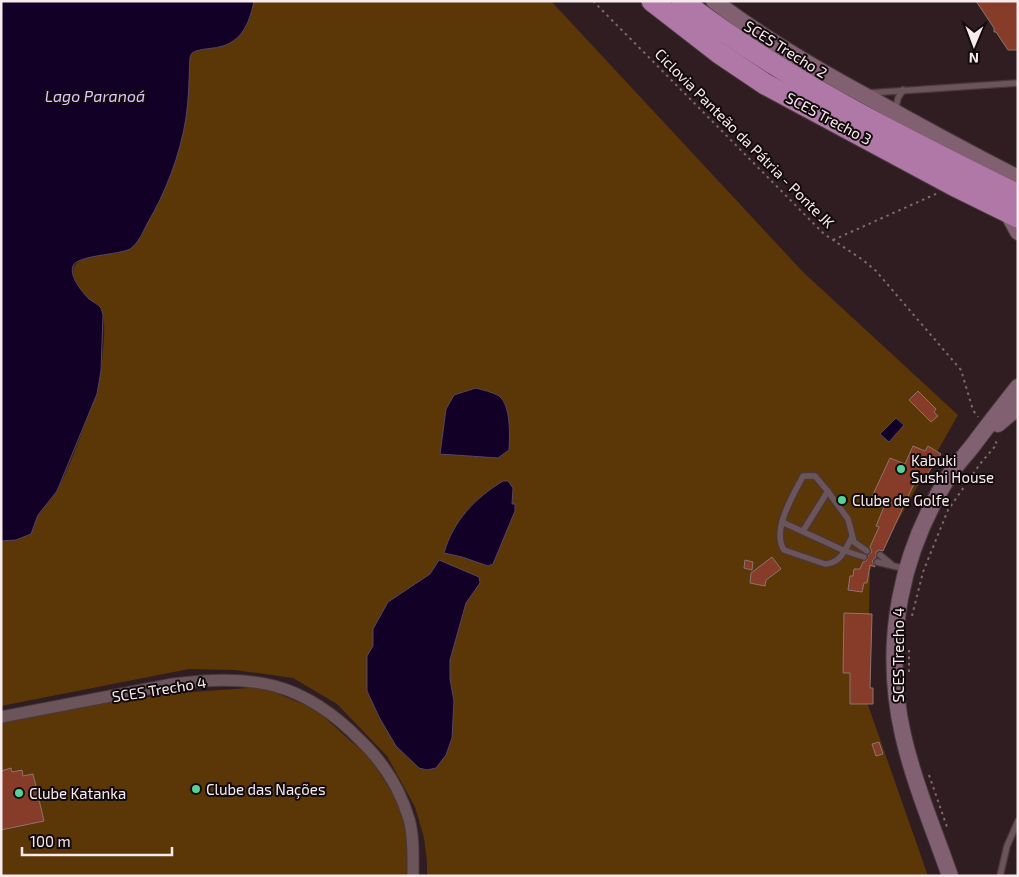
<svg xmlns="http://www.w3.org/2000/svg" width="1019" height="877" viewBox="0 0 1019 877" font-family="'Exo 2',sans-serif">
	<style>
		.green { fill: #5b3606 }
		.water { fill: #120027; stroke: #574662 }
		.building { fill: #863c29; stroke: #8c756f }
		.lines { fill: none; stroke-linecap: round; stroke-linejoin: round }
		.lane-casing { stroke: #48393d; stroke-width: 8 }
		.street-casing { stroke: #48393d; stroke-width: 13 }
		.secondary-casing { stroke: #48393d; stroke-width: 18 }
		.highway-casing { stroke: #48393d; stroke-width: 23 }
		.path { stroke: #7b6b6e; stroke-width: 2; stroke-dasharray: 2.5 4; stroke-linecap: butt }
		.lane { stroke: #6c555a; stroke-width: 5.5 }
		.street { stroke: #6c555a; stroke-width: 11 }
		.secondary { stroke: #806071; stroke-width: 16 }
		.highway { stroke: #b078a6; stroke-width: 21 }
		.poi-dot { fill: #52d397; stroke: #120a0c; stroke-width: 2 }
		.labels { text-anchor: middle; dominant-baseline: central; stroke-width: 4; stroke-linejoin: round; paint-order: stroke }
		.street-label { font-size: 15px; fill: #f8ebed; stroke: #120a0c }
		.poi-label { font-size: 15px; fill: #f8ebed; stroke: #120a0c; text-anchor: start }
		.water-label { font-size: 16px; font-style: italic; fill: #dac5fe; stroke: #120a0c }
	</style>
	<rect width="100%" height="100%" fill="#301d22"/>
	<g class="green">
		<path d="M254,1H551L803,272L958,415L870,570L867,702L928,876H427V861L424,838L415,807L387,756L337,704L293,678L235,670L189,669L1,706V541L16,540L33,529C38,509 48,506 57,491C66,474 73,456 80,438C89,413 100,389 102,362C103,348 106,330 103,316C101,306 93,304 87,297C54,260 86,256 119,253L158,205L176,160L186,118L190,57L192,53L196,51L213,47L250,18Z"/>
		<polygon points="262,687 315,709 372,760 408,819 411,876 1,876 1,717 177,693"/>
	</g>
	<g class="water">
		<path d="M1,1H254C250,20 244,39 223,46C214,49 205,48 196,51L192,53L190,57C189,77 189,98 186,118C180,155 166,192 147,224C143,232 138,244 130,249C119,255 77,255 73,266C69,276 82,292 89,299C93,302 98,304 101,308C102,310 102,313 103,315L101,371L97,394L57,491L38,515L31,534L16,540L1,541Z"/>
		<path d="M476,388C482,390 493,392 499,396C511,405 510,436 509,450L498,458L440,454L446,409L454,395Z"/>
		<polygon points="896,418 904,425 889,442 880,434"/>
		<path d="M503,481H508L513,488L512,504H515V511L493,564L488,566L462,557L444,553C453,521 475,498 503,481Z"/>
		<polygon points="439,560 479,577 480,583 466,603 450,660 450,679 454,701 452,738 446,755 436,768 427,770 419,768 396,746 379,717 367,691 367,656 373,646 373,629 388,602 430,574"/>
	</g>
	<g class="building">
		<polygon points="976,1 1018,1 1018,50 1008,50 996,32 994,32 994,28"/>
		<polygon points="918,391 936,409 934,412 938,416 931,422 909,400"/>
		<polygon points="913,446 925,451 928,446 941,454 926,476 918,475 883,551 879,550 876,552 876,557 872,561 875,567 870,565 867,583 864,583 862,592 848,590 850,576 853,576 854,569 860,569 863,562 867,560 868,555 872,552 870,547 879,527 876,526 884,507 870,501 890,458 905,464"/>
		<polygon points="772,557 781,569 766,580 765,586 750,583 751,573"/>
		<polygon points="745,560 753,562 752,570 744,568"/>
		<polygon points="844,613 872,614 870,688 873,688 873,704 850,704 850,673 843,673"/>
		<polygon points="879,742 883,754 876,756 872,744"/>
		<polygon points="11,768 12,772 22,770 23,776 33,774 44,821 1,830 1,771"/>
	</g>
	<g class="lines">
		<defs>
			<g id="lane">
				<polyline points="868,93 1018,83"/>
				<polyline points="895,111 898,98 903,90"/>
				<polyline points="782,522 845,551 864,557"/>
				<polyline points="803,531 828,491"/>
				<path d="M852,537C845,550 841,563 825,564L784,550C771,530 794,494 803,476H815L826,489L848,519L854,542L867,551"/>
				<polyline points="880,555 891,564"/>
				<polyline points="877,562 906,569"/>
				<polyline points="1000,876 1007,846 1018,821"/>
			</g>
			<path id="street" d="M1,717L173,684C253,673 304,682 361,741C383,762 400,789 409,819C414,836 413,858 413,876"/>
			<g id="secondary">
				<path d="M714,1C764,39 817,70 873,100C921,127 969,153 1018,178"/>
				<polyline points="1006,210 1018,232"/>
				<polyline points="998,424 1018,407"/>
				<path d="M950,876C934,830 914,783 903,735C882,642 900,551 952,471C959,462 967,453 974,444C988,425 1003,406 1018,387"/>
			</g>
			<g id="highway">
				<polyline points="652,1 719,53 765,84 955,186 1018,217"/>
				<path d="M682,1C787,81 901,137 1018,195"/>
			</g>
		</defs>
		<use href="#lane" class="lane-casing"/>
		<use href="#street" class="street-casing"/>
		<use href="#secondary" class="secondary-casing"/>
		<use href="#highway" class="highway-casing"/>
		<g class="path">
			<polyline points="593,1 824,234 863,260 876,271 961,370 973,410 978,417"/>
			<polyline points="833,240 938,193"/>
			<polyline points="912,616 923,572 948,510 980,464 997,444 994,439"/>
			<polyline points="909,650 909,676"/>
			<polyline points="929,775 947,827"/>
		</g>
		<use href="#lane" class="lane"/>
		<use href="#street" class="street"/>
		<use href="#secondary" class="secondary"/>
		<use href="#highway" class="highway"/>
	</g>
	<g class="poi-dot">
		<circle cx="901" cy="469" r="5"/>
		<circle cx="842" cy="500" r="5"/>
		<circle cx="196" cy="789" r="5"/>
		<circle cx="19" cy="793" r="5"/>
	</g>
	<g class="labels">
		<g class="street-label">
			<text transform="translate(786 49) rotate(32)">SCES Trecho 2</text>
			<text transform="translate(829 118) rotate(28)">SCES Trecho 3</text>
			<text transform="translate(745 138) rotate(45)">Ciclovia Panteão da Pátria - Ponte JK</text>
			<text transform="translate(898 655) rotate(-90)">SCES Trecho 4</text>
			<text transform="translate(159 689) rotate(-9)">SCES Trecho 4</text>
		</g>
		<g class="poi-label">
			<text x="911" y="460">Kabuki<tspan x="911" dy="17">Sushi House</tspan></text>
			<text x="852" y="500">Clube de Golfe</text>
			<text x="206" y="789">Clube das Nações</text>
			<text x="29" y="793">Clube Katanka</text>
		</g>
		<g class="water-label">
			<text x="95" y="95">Lago Paranoá</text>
		</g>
	</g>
	<rect width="1019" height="877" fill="none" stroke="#f8ebed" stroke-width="5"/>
	<g transform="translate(974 45) rotate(181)" stroke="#120a0c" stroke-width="4" paint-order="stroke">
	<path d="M0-4L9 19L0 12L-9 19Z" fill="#f8ebed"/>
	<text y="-8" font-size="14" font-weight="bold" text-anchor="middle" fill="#f8ebed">N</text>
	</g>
	<path d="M22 847v8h150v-8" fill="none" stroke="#f8ebed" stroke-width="2.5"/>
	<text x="30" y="847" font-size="15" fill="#f8ebed" stroke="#120a0c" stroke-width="4" paint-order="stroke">100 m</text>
</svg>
